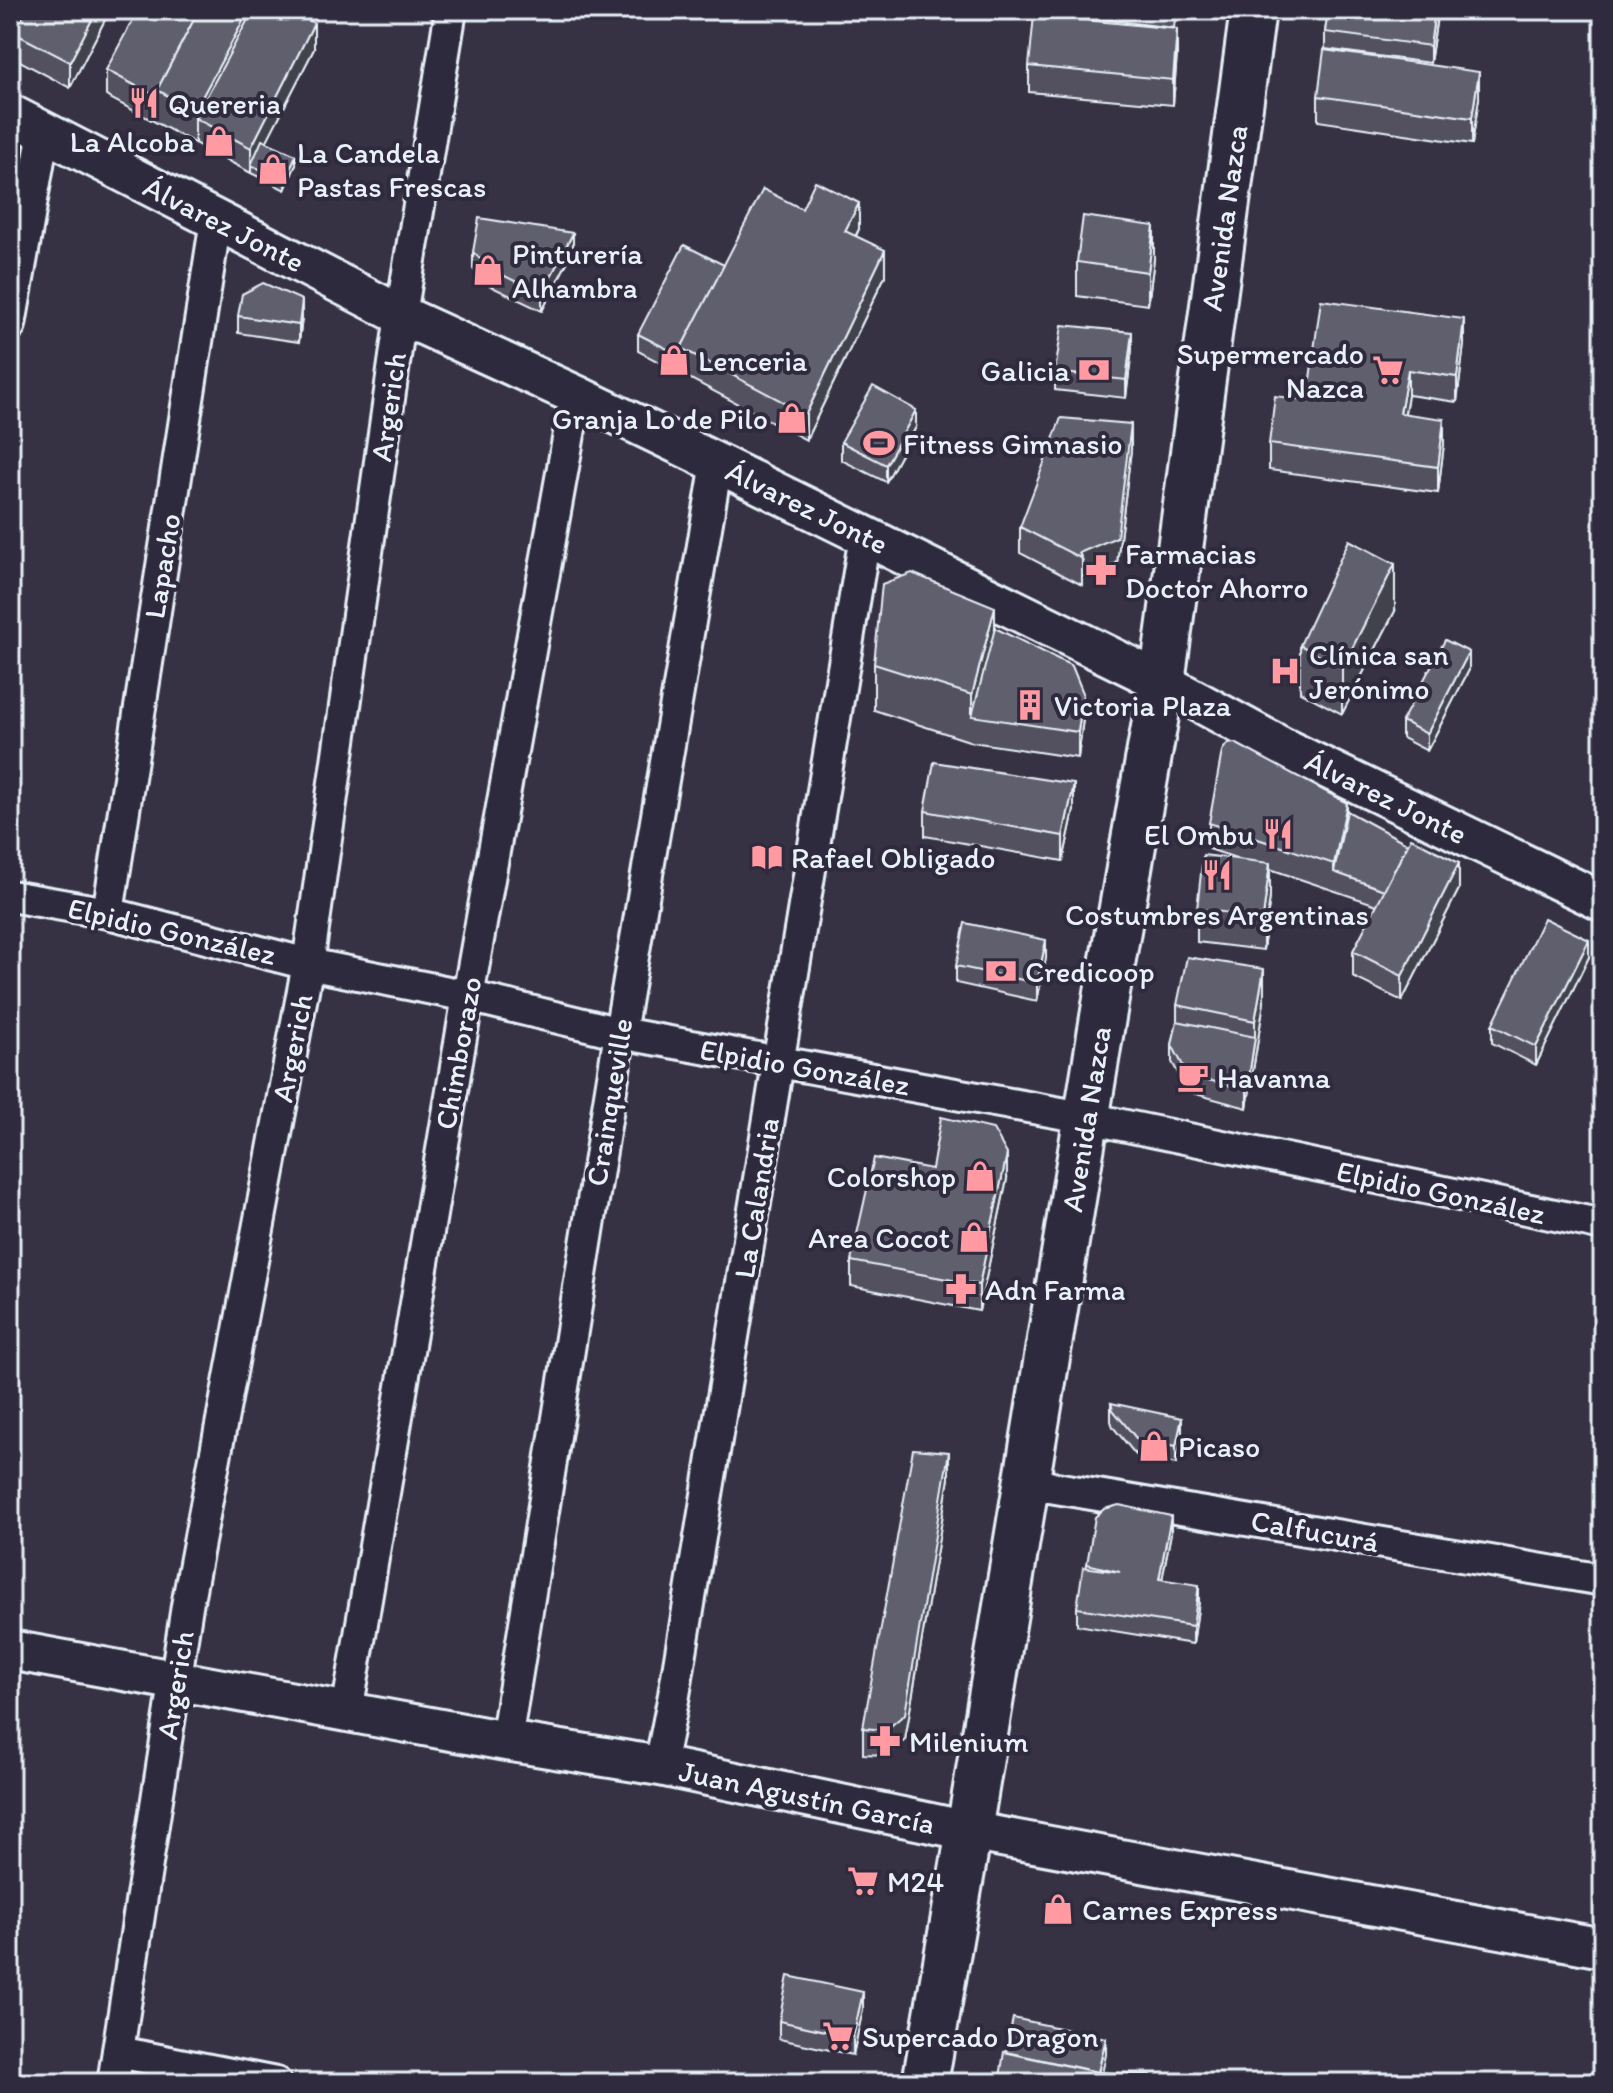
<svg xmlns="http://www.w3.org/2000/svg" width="1613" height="2093" viewBox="0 0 1613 2093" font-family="Itim,sans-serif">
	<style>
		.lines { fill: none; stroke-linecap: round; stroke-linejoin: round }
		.minor-casing { stroke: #e8f1f8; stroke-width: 36 }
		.tertiary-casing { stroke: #e8f1f8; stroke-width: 44 }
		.secondary-casing { stroke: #e8f1f8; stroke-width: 50 }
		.minor { stroke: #2f2a3d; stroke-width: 30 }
		.tertiary { stroke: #2f2a3d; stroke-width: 38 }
		.secondary { stroke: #2f2a3d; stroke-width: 44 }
		.wall { fill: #53515f; stroke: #e8f1f8; stroke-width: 2 }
		.shaded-wall { fill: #43424d; stroke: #e8f1f8; stroke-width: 2 }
		.building { fill: #605e6e; stroke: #e8f1f8; stroke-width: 2 }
		.labels { text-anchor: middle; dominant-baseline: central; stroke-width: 8; stroke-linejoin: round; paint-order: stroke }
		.poi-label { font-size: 30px; fill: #e8f1f8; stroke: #2f2a3d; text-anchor: start }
		.street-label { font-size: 30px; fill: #e8f1f8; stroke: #2f2a3d }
	</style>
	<rect width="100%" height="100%" fill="#363244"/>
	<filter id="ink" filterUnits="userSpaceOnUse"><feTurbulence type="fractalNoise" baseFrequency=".0125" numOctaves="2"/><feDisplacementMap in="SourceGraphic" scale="16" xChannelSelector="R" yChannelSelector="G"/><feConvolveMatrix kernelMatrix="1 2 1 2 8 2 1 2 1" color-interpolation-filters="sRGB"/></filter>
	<g filter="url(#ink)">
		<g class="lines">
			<defs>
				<g id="minor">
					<polyline points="10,325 44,131"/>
					<polyline points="10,896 108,913 308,964 468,996 620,1033 1088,1118 1603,1225"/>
					<polyline points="108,913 216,220"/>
					<polyline points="1026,1483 1603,1580"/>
					<polyline points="347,1712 468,996 576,395"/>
					<polyline points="506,1741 620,1033 717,463"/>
					<polyline points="660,1766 674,1695 865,536"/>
					<polyline points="118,2052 276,2083"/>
					<polyline points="113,2083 187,1606 308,964 401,315 451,10"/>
				</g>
				<g id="tertiary">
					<polyline points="10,114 401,315 576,395 717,463 1162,682 1280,746 1603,902"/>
					<polyline points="10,1650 506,1741 660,1766 969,1831 1603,1948"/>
				</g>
				<polyline id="secondary" points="925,2083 969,1831 1108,987 1162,682 1253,10"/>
			</defs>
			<use href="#minor" class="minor-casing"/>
			<use href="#tertiary" class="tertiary-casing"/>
			<use href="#secondary" class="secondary-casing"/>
			<use href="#minor" class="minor"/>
			<use href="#tertiary" class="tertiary"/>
			<use href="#secondary" class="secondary"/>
		</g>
		<g class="wall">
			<polygon points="26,10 110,10 70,88 14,58 14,33"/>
			<polygon points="1029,10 1176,10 1174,28"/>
			<polygon points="1328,10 1438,10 1430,63 1325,49 1325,32"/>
			<polygon points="314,49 266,142 296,164 285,190 251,173 106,96 106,70"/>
			<polygon points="1177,54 1173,105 1029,92 1029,66"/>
			<polygon points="1318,96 1479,98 1472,144 1318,121"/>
			<polygon points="802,209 859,229 856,236 885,276 806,440 638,351 638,334 724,265"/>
			<polygon points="573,251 542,311 490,286 473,269 473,252"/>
			<polygon points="1154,259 1148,305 1077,296 1077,262"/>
			<polygon points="238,316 302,318 299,342 238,333"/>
			<polygon points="1464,344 1457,402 1408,395 1405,413 1444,444 1438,493 1269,470 1269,444 1307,400"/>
			<polygon points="1132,349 1126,398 1055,390 1055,372"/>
			<polygon points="916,427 886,482 841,460 841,442"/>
			<polygon points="1131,450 1117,563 1082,577 1082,585 1020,553 1020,527"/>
			<polygon points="1395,611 1342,714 1300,692 1300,645"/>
			<polygon points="995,628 1083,719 1078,758 972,742 874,710 874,664"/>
			<polygon points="1469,670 1427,751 1402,738 1402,721"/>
			<polygon points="1074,810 1063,861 925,836 925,811"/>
			<polygon points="1347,811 1459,889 1402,1001 1353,977 1353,951 1377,905 1270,869 1270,897 1263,950 1197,942 1197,909 1242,860 1209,849 1209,823"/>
			<polygon points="1589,957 1536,1065 1492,1043 1492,1025"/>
			<polygon points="1046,958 1037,1001 956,983 956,966"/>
			<polygon points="1264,1002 1247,1108 1188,1092 1172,1062 1172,1045 1177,1021 1177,1005"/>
			<polygon points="1007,1179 979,1311 851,1286 851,1261"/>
			<polygon points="1111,1403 1182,1436 1176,1464 1136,1455 1113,1427 1111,1421"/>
			<polygon points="949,1478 905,1740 886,1755 863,1754 863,1728"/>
			<polygon points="1171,1533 1162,1579 1199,1602 1193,1644 1077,1625 1077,1608 1087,1564"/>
			<polygon points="863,2009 853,2055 779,2039 779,2021"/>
		</g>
		<g class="shaded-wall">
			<polygon points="97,10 110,10 70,88 70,62"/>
			<polygon points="249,10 261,10 195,118 195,144 195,110"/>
			<polygon points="1435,10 1438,10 1430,63 1430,46"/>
			<polygon points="314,23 314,49 254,166 251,165 251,173 251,148"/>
			<polygon points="1177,29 1177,54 1173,105 1173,80"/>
			<polygon points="1479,72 1479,98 1472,144 1472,118"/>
			<polygon points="296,155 296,164 285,190 285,181"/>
			<polygon points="859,203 859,229 845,256 845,231"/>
			<polygon points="1154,226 1154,259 1148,305 1148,272"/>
			<polygon points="573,233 573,251 542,311 542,294"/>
			<polygon points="885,250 885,276 806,440 806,414"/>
			<polygon points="302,300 302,318 299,342 299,325"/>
			<polygon points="1464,319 1464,344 1457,402 1457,377"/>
			<polygon points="1132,332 1132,349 1126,398 1126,380"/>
			<polygon points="1408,370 1408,395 1400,438 1400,413"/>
			<polygon points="916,410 916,427 886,482 886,465"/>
			<polygon points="1444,419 1444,444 1438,493 1438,467"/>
			<polygon points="1131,424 1131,450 1117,563 1082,577 1082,559 1079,553"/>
			<polygon points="1395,564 1395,611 1342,714 1342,668"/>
			<polygon points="995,607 995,653 972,716 972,695"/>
			<polygon points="1469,652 1469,670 1427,751 1427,734"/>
			<polygon points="1083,693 1083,719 1078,758 1078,732"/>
			<polygon points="1074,784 1074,810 1063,861 1063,836"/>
			<polygon points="1347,803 1347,829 1334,872 1334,864"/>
			<polygon points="1270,863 1270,897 1263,950 1263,917"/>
			<polygon points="1459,863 1459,889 1402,1001 1402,976"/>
			<polygon points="1046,940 1046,958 1037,1001 1037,983"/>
			<polygon points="1589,940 1589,957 1536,1065 1536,1047"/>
			<polygon points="1264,969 1264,1002 1247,1108 1247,1090 1255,1037 1255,1021"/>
			<polygon points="1007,1154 1007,1179 979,1311 979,1285"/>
			<polygon points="1182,1418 1182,1436 1176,1464 1176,1446"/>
			<polygon points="949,1452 949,1478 905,1740 886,1755 886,1730"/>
			<polygon points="1171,1516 1171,1533 1159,1596 1159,1579"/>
			<polygon points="1199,1585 1199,1602 1193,1644 1193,1626"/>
			<polygon points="863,1992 863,2009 853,2055 853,2037"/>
			<polygon points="1106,2038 1106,2055 1100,2083 1096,2083"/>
		</g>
		<g class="building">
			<polygon points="26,10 97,10 70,62 14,33"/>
			<polygon points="138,10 199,10 157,90 157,97 106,70"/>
			<polygon points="199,10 249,10 195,110 157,90"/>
			<polygon points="253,10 289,10 314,23 251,148 195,118"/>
			<polygon points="1328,10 1435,10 1430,46 1325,32"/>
			<polygon points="1034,15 1177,29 1173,80 1029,66"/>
			<polygon points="1324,50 1479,72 1472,118 1318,96"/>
			<polygon points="262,140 296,155 285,181 251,165"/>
			<polygon points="815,181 859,203 845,231 885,250 806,414 681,348 763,189 802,209"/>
			<polygon points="1083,216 1154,226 1148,272 1077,262"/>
			<polygon points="479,218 573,233 542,294 490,269 473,252"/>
			<polygon points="684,245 724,265 681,348 681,356 638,334"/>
			<polygon points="263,283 302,300 299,325 238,316 242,294"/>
			<polygon points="1321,300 1464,319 1457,377 1408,370 1400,413 1444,419 1438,467 1269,444 1275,396 1307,400"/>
			<polygon points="1062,325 1132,332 1126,380 1055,372"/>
			<polygon points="873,386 916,410 886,465 841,442"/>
			<polygon points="1061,418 1131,424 1117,537 1079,553 1082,559 1020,527"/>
			<polygon points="1349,540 1395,564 1342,668 1300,645"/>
			<polygon points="912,573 995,607 972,695 874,664 882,584"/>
			<polygon points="995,628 1072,666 1083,693 1078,732 972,716"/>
			<polygon points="1445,640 1469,652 1427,734 1402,721"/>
			<polygon points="1235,743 1347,803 1334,864 1209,823 1222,751 1227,744"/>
			<polygon points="934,762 1074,784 1063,836 925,811"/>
			<polygon points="1347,811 1408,844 1384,890 1334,872"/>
			<polygon points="1411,838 1459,863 1402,976 1353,951"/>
			<polygon points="1203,855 1270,863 1263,917 1197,909"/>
			<polygon points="1544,918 1589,940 1536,1047 1492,1025"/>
			<polygon points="965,923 1046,940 1037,983 956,966"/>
			<polygon points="1187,957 1264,969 1255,1021 1177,1005"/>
			<polygon points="1177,1021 1255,1037 1247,1090 1188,1075 1172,1045"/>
			<polygon points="941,1117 993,1129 1007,1154 979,1285 851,1261 874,1158 932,1169"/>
			<polygon points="1111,1403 1182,1418 1176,1446 1136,1438 1113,1410"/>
			<polygon points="913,1449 949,1452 905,1714 886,1730 863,1728"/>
			<polygon points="1119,1505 1171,1516 1159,1579 1199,1585 1193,1626 1077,1608 1083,1567 1120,1572 1087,1564 1095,1517 1104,1509"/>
			<polygon points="788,1976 863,1992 853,2037 779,2021"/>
			<polygon points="1013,2018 1106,2038 1098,2072 1006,2052"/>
			<polygon points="1004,2052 1096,2072 1151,2075 1150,2083 999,2083"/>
		</g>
	</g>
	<defs>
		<symbol id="restaurant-bare" viewBox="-9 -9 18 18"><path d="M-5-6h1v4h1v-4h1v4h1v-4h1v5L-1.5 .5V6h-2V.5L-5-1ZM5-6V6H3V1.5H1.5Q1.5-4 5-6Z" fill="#ff9aa2" stroke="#2f2a3d" stroke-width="2.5" paint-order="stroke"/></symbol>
		<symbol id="shop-bare" viewBox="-9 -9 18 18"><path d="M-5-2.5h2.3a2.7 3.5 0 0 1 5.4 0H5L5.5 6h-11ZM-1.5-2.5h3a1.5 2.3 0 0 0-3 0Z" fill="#ff9aa2" stroke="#2f2a3d" stroke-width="2.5" paint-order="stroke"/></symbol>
		<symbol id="bank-bare" viewBox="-9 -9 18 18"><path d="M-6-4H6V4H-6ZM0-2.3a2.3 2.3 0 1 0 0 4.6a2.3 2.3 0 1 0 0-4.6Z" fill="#ff9aa2" stroke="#2f2a3d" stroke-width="2.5" paint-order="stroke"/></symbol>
		<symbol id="supermarket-bare" viewBox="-9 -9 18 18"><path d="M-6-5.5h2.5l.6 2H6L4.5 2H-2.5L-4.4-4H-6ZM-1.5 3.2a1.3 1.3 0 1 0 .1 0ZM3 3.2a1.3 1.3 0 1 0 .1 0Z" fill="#ff9aa2" stroke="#2f2a3d" stroke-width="2.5" paint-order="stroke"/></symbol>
		<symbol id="stadium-bare" viewBox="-9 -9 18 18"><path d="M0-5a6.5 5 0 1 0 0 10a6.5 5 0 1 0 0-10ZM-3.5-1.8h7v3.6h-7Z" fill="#ff9aa2" stroke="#2f2a3d" stroke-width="2.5" paint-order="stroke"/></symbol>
		<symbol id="pharmacy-bare" viewBox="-9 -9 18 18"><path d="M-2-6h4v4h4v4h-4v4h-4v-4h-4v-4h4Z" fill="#ff9aa2" stroke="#2f2a3d" stroke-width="2.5" paint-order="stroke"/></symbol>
		<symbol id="hospital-bare" viewBox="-9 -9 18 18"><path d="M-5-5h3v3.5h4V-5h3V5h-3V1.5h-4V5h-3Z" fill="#ff9aa2" stroke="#2f2a3d" stroke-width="2.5" paint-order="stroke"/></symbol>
		<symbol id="building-bare" viewBox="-9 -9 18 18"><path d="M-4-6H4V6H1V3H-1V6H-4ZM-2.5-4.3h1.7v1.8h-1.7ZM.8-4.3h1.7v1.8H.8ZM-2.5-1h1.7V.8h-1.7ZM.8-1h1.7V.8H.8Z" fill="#ff9aa2" stroke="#2f2a3d" stroke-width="2.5" paint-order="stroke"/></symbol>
		<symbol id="library-bare" viewBox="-9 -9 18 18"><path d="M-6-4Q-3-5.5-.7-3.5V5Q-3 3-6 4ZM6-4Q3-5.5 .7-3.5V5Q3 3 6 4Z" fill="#ff9aa2" stroke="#2f2a3d" stroke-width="2.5" paint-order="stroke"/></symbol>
		<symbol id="cafe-bare" viewBox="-9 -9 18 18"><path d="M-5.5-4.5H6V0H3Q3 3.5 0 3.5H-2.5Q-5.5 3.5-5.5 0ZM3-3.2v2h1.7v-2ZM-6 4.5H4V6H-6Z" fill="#ff9aa2" stroke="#2f2a3d" stroke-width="2.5" paint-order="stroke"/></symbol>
	</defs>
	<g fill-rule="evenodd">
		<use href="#restaurant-bare" x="122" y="81" width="44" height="44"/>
		<use href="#shop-bare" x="197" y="119" width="44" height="44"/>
		<use href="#shop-bare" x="251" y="147" width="44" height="44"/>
		<use href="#shop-bare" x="466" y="248" width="44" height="44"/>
		<use href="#shop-bare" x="652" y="338" width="44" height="44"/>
		<use href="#bank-bare" x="1072" y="348" width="44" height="44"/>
		<use href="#supermarket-bare" x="1366" y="348" width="44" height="44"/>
		<use href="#shop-bare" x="770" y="396" width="44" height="44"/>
		<use href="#stadium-bare" x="857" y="421" width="44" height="44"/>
		<use href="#pharmacy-bare" x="1079" y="548" width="44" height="44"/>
		<use href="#hospital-bare" x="1263" y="649" width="44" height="44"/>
		<use href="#building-bare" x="1008" y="683" width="44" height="44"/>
		<use href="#restaurant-bare" x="1256" y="812" width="44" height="44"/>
		<use href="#library-bare" x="745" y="835" width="44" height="44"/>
		<use href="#restaurant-bare" x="1195" y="853" width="44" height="44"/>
		<use href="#bank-bare" x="979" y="949" width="44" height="44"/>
		<use href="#cafe-bare" x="1171" y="1055" width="44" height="44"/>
		<use href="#shop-bare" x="958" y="1154" width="44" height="44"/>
		<use href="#shop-bare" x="952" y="1215" width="44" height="44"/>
		<use href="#pharmacy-bare" x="939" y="1267" width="44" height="44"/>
		<use href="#shop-bare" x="1132" y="1424" width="44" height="44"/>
		<use href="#pharmacy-bare" x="863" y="1719" width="44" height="44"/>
		<use href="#supermarket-bare" x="841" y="1859" width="44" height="44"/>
		<use href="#shop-bare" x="1036" y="1887" width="44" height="44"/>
		<use href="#supermarket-bare" x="816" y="2014" width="44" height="44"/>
	</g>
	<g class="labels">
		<g class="poi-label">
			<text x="168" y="103">Quereria</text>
			<text x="195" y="141" text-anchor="end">La Alcoba</text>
			<text x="297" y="152">La Candela<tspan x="297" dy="34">Pastas Frescas</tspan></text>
			<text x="512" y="253">Pinturería<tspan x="512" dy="34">Alhambra</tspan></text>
			<text x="1364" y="353" text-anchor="end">Supermercado<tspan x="1364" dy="34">Nazca</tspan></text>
			<text x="698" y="360">Lenceria</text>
			<text x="1070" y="370" text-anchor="end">Galicia</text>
			<text x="768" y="418" text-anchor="end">Granja Lo de Pilo</text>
			<text x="903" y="443">Fitness Gimnasio</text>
			<text x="1125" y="553">Farmacias<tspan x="1125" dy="34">Doctor Ahorro</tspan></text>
			<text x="1309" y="654">Clínica san<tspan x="1309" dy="34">Jerónimo</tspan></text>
			<text x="1054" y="705">Victoria Plaza</text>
			<text x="1254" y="834" text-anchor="end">El Ombu</text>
			<text x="791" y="857">Rafael Obligado</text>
			<text x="1217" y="914" text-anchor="middle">Costumbres Argentinas</text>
			<text x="1025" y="971">Credicoop</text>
			<text x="1217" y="1077">Havanna</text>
			<text x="956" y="1176" text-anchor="end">Colorshop</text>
			<text x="950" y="1237" text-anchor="end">Area Cocot</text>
			<text x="985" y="1289">Adn Farma</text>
			<text x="1178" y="1446">Picaso</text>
			<text x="909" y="1741">Milenium</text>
			<text x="887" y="1881">M24</text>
			<text x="1082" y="1909">Carnes Express</text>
			<text x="862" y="2036">Supercado Dragon</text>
		</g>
		<g class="street-label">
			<text transform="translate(1224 218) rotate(-82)">Avenida Nazca</text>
			<text transform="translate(224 224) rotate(27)">Álvarez Jonte</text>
			<text transform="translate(388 407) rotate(-82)">Argerich</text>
			<text transform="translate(807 507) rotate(26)">Álvarez Jonte</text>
			<text transform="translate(162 566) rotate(-81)">Lapacho</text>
			<text transform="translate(1386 797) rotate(26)">Álvarez Jonte</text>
			<text transform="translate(172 931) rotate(13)">Elpidio González</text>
			<text transform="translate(292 1048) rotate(-79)">Argerich</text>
			<text transform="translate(458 1053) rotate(-80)">Chimborazo</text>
			<text transform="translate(805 1067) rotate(10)">Elpidio González</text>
			<text transform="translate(609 1102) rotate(-81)">Crainqueville</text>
			<text transform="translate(1086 1119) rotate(-81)">Avenida Nazca</text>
			<text transform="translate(1441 1192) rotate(12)">Elpidio González</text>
			<text transform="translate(756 1198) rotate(-81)">La Calandria</text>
			<text transform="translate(1315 1531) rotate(10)">Calfucurá</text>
			<text transform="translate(175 1685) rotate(-81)">Argerich</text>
			<text transform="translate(807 1797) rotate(12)">Juan Agustín García</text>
		</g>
	</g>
	<rect width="1613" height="2093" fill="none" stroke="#2f2a3d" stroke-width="40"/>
	<rect x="20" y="20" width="1573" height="2053" fill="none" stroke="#e8f1f8" stroke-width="3" filter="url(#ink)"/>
</svg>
